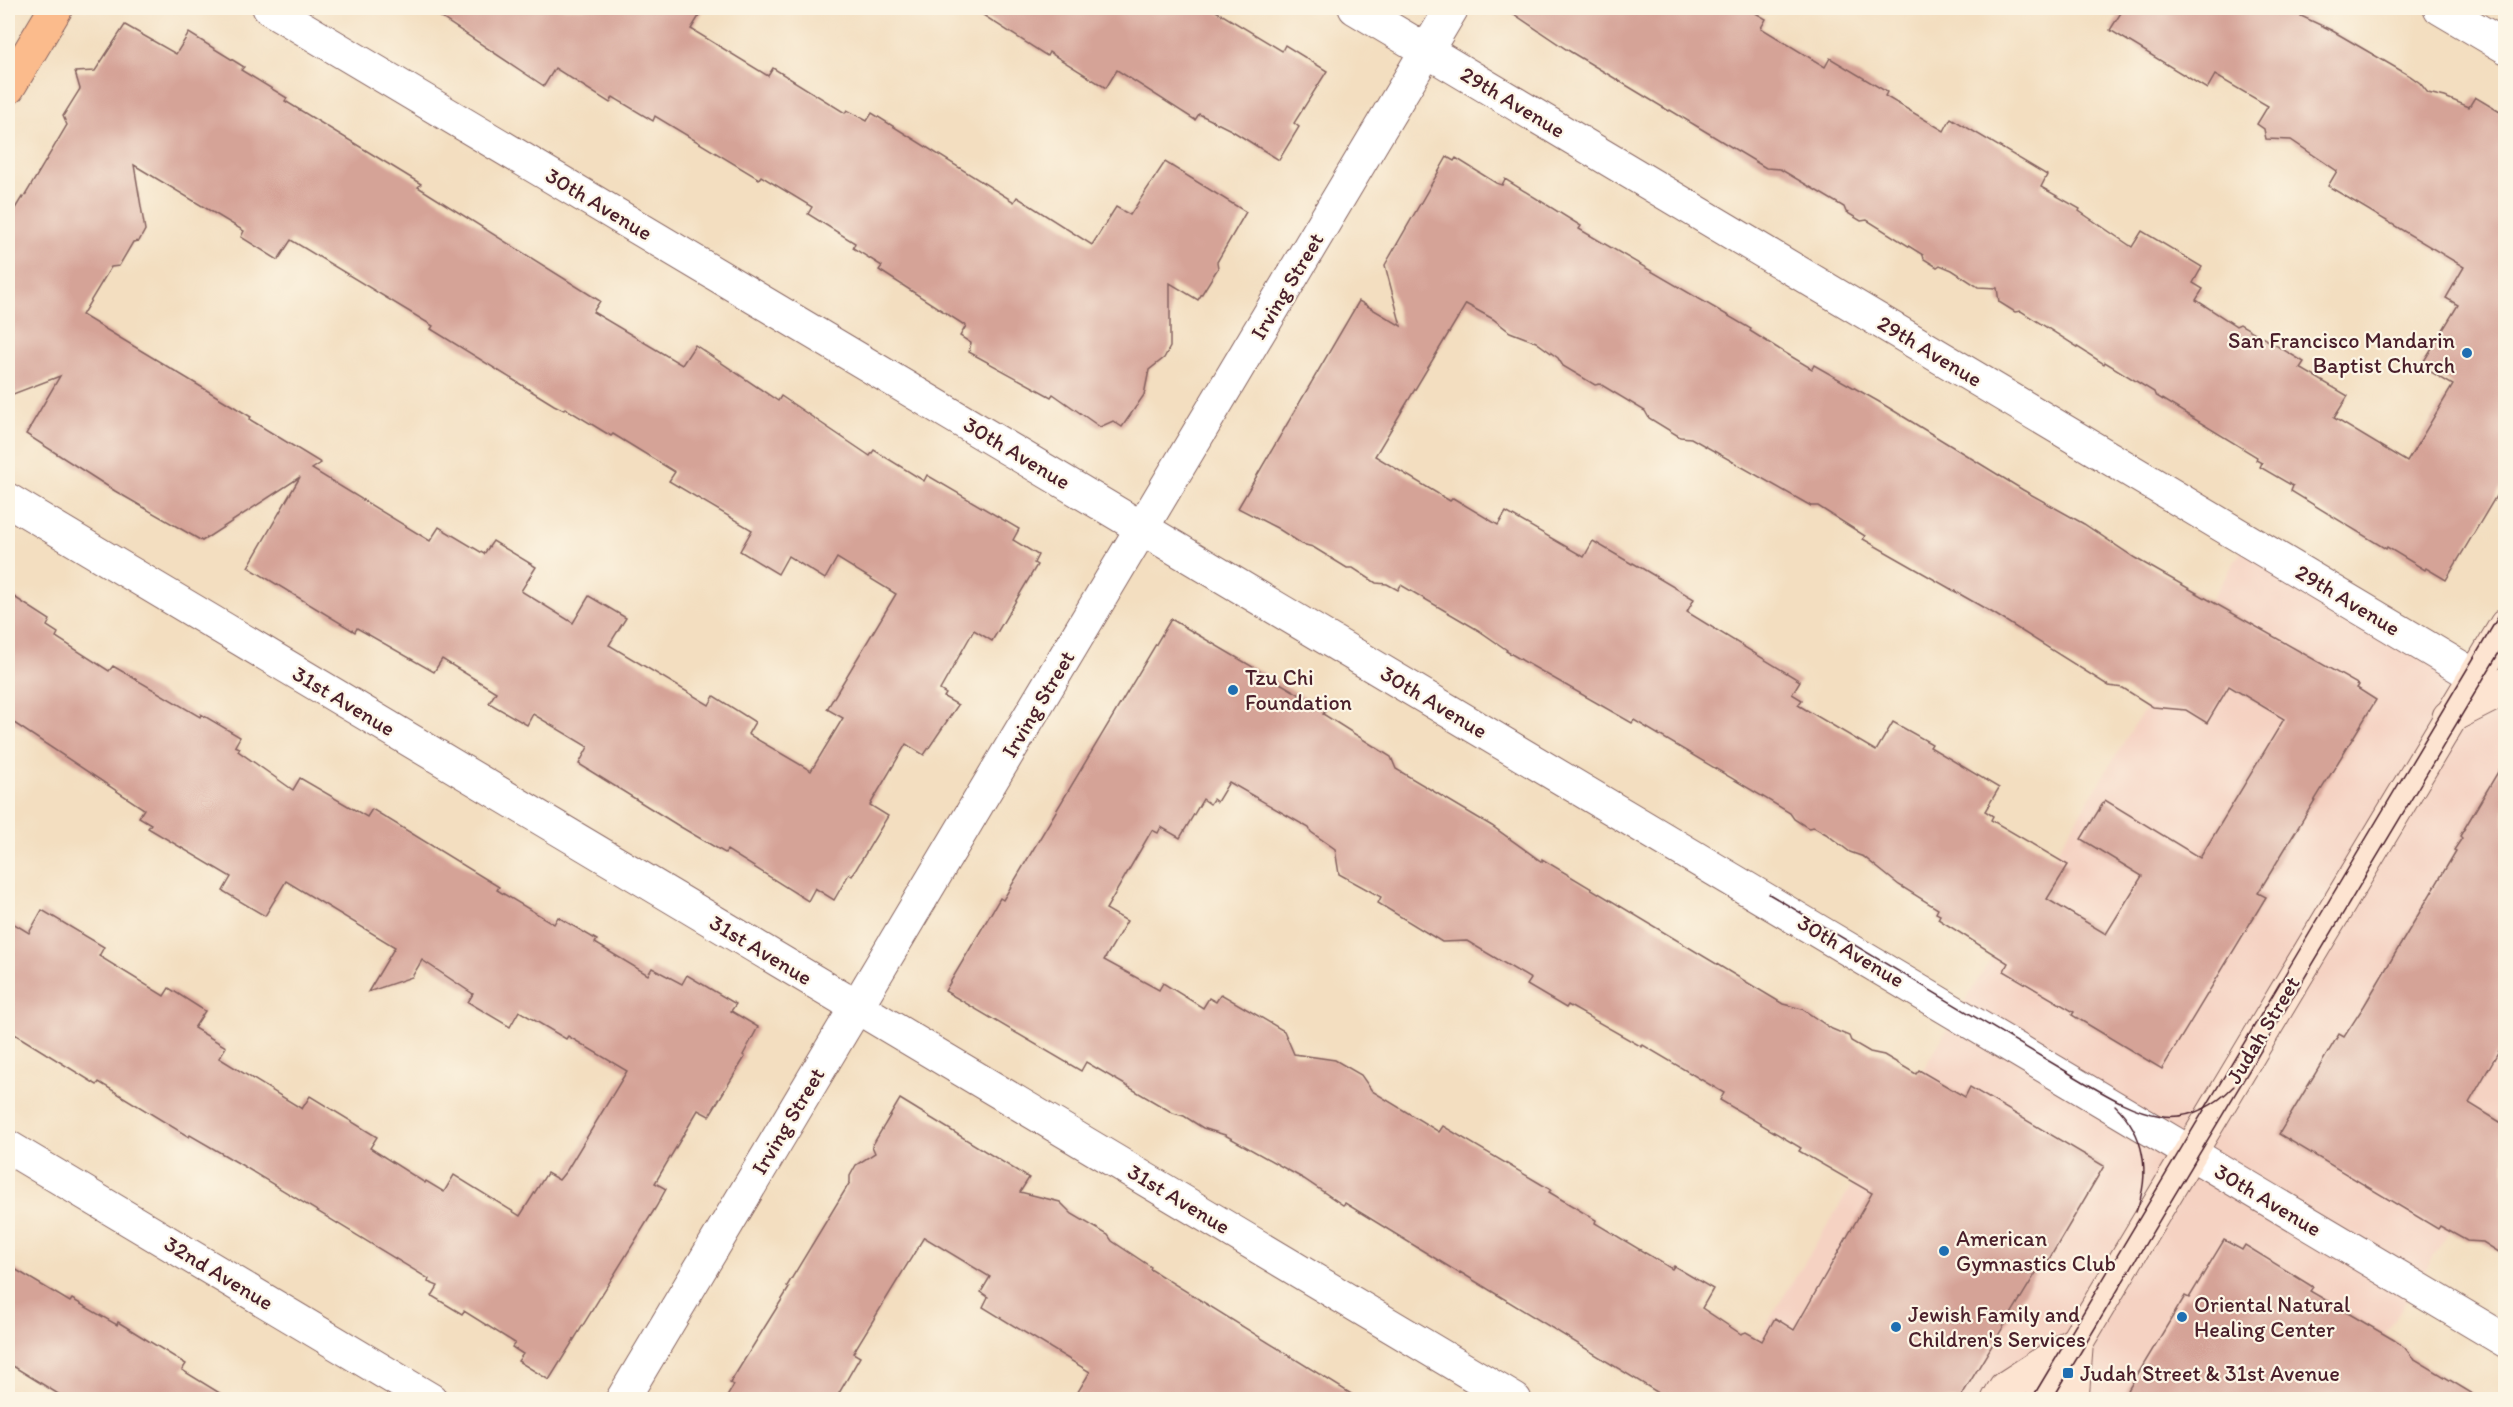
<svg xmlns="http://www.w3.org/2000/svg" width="2513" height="1407" viewBox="0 0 2513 1407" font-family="Itim,sans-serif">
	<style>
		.built { fill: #f5d2c2 }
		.building { fill: #d5a397; fill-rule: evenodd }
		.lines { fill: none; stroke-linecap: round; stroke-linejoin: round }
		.street-casing { stroke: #85625f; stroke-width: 35 }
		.secondary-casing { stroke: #85625f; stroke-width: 35 }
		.primary-casing { stroke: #85625f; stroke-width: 35 }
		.street { stroke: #fff; stroke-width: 33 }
		.secondary { stroke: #fde4d1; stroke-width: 33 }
		.primary { stroke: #fbbb8c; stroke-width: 33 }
		.tram { stroke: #4a1f2b; stroke-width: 1.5 }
		.poi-dot { fill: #1f6fb2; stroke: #fcf5e5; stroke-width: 2 }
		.labels { text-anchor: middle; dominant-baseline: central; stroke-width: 4.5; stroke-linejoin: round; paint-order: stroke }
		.street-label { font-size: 22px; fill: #4a1f2b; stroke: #fcf5e5 }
		.poi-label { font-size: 22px; fill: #4a1f2b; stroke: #fcf5e5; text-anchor: start }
	</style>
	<rect width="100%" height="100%" fill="#fcf5e5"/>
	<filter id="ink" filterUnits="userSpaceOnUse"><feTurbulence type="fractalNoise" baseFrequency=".0167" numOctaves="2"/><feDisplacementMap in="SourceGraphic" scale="12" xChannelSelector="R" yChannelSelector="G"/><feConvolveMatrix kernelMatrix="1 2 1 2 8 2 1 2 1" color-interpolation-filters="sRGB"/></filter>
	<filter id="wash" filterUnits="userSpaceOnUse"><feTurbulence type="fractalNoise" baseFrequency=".008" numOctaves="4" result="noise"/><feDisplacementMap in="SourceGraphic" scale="24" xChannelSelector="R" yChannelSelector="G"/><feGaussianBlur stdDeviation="1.35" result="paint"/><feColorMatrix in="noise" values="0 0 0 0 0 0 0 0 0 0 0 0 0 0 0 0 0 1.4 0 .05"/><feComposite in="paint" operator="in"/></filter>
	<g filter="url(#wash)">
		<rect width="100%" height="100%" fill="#f3dec0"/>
		<polygon class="built" points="2248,540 2505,694 2505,1142 2345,1399 1720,1400"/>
		<g id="blocks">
			<g class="building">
				<polygon points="427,8 704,8 691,29 768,76 773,68 845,113 847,110 867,121 872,113 1014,202 1017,197 1092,245 1116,207 1130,215 1165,162 1246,212 1217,262 1218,268 1198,300 1170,283 1170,347 1164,358 1149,370 1144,395 1122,427 1113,421 1100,427 1053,394 1051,397 969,352 971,343 960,336 966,326 879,270 882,266 853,248 855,243 808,214 812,207 761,176 759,179 655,116 653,121 613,97 610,103 555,68 544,86"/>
				<polygon points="972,8 1211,8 1282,51 1285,45 1327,71 1294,123 1299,127 1279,160 1231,130 1199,114 1195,120 1117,70 1106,88 1049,52 1047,56"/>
				<polygon points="1505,8 1747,8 1766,19 1761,28 1825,67 1830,58 1887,92 1885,96 1944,131 1951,118 2047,175 2041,187 2080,209 2079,211 2132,247 2142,231 2202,267 2193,283 2203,289 2196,300 2236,326 2240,324 2304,362 2300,368 2348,396 2334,418 2407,462 2453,385 2421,366 2458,305 2446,298 2464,267 2328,186 2337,171 2291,140 2266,139 2264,129 2257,124 2268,106 2215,75 2207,89 2110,30 2124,8 2298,8 2301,16 2331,30 2410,76 2420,83 2428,93 2445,97 2469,107 2475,97 2505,115 2505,481 2446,580 2426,568 2425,570 2387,547 2386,549 2291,491 2293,486 2260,467 2262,463 2256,460 2257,457 2155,395 2154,392 2105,362 2104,364 2021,311 2015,312 1999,302 1997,288 1978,287 1952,270 1940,265 1937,267 1924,259 1923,255 1867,220 1861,221 1846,212 1844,207 1780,169 1766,168 1670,110 1669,111 1566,49"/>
				<path d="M125,25L176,54L189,33L244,67L241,70L287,98L285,101L421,184L418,187L600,301L593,312L682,365L695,345L778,401L781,396L870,456L874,450L924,481L927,475L1019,529L1013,540L1038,555L1034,563L1037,565L992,641L974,630L940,690L946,694L944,697L958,705L924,755L906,744L870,805L888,816L852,876L849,874L834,900L815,888L808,901L727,850L725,853L679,826L579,764L588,747L533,714L527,725L489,703L496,692L442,659L434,672L357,628L355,632L248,567L300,477L202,541L115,491L26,434L60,376L8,396V220L22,197L23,199L67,125L63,116L80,89L75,72L95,71ZM134,165L244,231L241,237L278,260L291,240L433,326L431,329L554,405L564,410L565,408L611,436L613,434L675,472L669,481L752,530L740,551L778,574L788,556L825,579L837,558L896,594L827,709L843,718L811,771L748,734L755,722L714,696L709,705L609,645L626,618L589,596L573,623L521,591L536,567L493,541L484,554L439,527L430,541L312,469L321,463L249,419L251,417L82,315L111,267L119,266L133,242L139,241L145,230Z"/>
				<path d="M1447,157L1454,161L1456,158L1496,183L1502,185L1505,179L1581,226L1579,229L1751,329L1750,331L1787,354L1812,369L1814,365L1881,403L2023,490L2084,524L2135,558L2359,685L2357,688L2376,700L2258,893L2266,897L2162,1069L2072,1015L2074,1012L2004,971L2008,963L1938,919L1940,915L1936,913L1938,909L1899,885L1864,857L1850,852L1826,834L1814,827L1808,828L1794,819L1790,813L1634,720L1632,723L1506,651L1507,650L1478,630L1401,585L1398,590L1387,584L1376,583L1353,568H1347L1313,547L1302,544L1277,528L1238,508L1359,301L1401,326L1385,265ZM1466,304L1493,319L1510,332L1536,342L1558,358L1563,366L1595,385L1600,384L1645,411L1649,418L1680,437L1691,438L1811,506H1818L1865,536L1863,539L1993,613L2109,686L2123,688L2153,707L2186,710L2207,723L2229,686L2284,719L2200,858L2105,800L2081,839L2142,876L2106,934L2047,899L2068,865L1991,820L1993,816L1985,811L1999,788L1930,747L1932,744L1893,722L1876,751L1798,705L1802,700L1792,694L1800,681L1687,612L1694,599L1633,563L1632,564L1593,541L1584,557L1506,512L1498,525L1453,498L1450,501L1375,456Z"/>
				<polygon points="8,593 50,620 47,626 58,633 56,637 109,671 113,666 200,717 201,714 240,737 235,746 240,748 238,751 293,790 300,778 367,817 372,809 499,887 497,890 554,924 558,917 597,940 595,943 648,975 652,968 682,984 687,975 736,1004 731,1011 758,1027 743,1055 745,1057 709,1116 698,1110 655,1183 666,1189 656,1207 549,1380 518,1361 523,1354 512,1347 515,1343 464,1311 462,1314 432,1296 438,1286 428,1282 429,1279 240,1164 190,1135 189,1137 99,1082 97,1085 8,1030 8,920 29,933 42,910 104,947 99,956 164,996 169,988 205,1011 194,1028 226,1047 219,1058 302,1109 310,1096 377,1137 370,1148 425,1183 426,1181 444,1192 454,1175 520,1216 547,1173 559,1180 567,1170 627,1071 568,1036 566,1039 519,1011 510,1027 468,1002 473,994 422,960 412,977 368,992 395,947 286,881 265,916 223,891 231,877 148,828 151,824 139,817 144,809 8,719"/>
				<path d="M1171,619L1326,710L1323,714L1391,757L1396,769L1492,826L1542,862V859L1783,1004L1802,1009L1832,1029L1849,1036L1851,1041L1870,1052L1884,1055L1916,1074L1919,1070L1965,1097L1970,1087L2104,1166L2048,1261L2045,1258L1959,1400H1670L1460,1272L1459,1273L1345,1203L1343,1205L1304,1179L1225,1135L1203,1128L1184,1116L1173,1113L1086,1062L1081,1071L945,991L1000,898L1003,900ZM1229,782L1309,828L1311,832L1335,849L1339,874L1381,897L1378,903L1442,942L1467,941L1531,979L1527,985L1566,1008L1568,1005L1642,1047L1643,1045L1724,1093L1720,1100L1801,1148L1799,1151L1872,1193L1794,1330L1775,1318L1762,1341L1746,1332L1741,1334L1702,1308L1713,1289L1674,1266L1672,1269L1595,1223L1596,1220L1549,1192L1551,1190L1443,1126L1439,1132L1372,1091L1361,1075L1335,1060L1294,1054L1284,1031L1221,994L1216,1002L1209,998L1203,1008L1163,983L1159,990L1104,960L1127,921L1106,909L1152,830L1158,833L1161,827L1180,838L1203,799L1210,804L1213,799L1217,802Z"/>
				<polygon points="2505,760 2505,1040 2469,1103 2505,1125 2505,1256 2483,1242 2467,1241 2440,1226 2438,1229 2279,1134 2339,1034 2344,1037 2364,1006 2456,851 2454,850 2462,838 2460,836"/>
				<polygon points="900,1099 1029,1178 1020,1192 1060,1202 1072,1214 1108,1235 1112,1241 1151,1267 1150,1269 1361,1400 1073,1400 1090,1372 983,1307 988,1297 981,1292 990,1277 924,1237 853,1353 860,1357 835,1400 725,1400 734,1385 730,1383 789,1288 787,1286 850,1182 850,1176 856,1165 875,1153 872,1146"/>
				<polygon points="2224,1240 2242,1250 2245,1245 2313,1287 2310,1291 2394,1340 2405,1348 2413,1358 2483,1400 2122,1400 2185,1296 2189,1298"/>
				<polygon points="8,1265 70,1302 72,1299 117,1325 118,1322 186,1364 182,1370 231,1400 68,1400 8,1363"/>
			</g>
		</g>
	</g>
	<g filter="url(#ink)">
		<use href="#blocks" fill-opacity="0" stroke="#85625f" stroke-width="1.5"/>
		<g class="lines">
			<defs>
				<g id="street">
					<polyline points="269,8 2506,1341"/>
					<polyline points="1355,8 2500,691"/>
					<polyline points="2440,8 2506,47"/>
					<polyline points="8,500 1515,1400"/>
					<polyline points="8,1147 431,1400"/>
					<polyline points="622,1400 1452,8"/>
				</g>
				<g id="secondary">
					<polyline points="2449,717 2500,691 2506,684"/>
					<polyline points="1998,1400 2005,1388 2070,1346"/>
					<polyline points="2042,1400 2506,625"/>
					<polyline points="2072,1400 2076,1349"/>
				</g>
				<polyline id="primary" points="8,88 56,8"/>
			</defs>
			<use href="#street" class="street-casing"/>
			<use href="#secondary" class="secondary-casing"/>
			<use href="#primary" class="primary-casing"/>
			<use href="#street" class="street"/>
			<use href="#secondary" class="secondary"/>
			<use href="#primary" class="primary"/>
			<g class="tram">
				<path d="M1769,894L2084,1082C2137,1113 2182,1139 2234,1086"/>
				<path d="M2115,1105C2145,1134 2151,1173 2136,1212"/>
				<polyline points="2031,1400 2506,604"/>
				<polyline points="2052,1400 2506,641"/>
			</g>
		</g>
	</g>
	<g class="poi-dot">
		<circle cx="2467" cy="353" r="6"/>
		<circle cx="1233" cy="690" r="6"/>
		<circle cx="1944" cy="1251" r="6"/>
		<circle cx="2182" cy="1317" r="6"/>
		<circle cx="1896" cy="1327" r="6"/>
		<rect x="2062" y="1367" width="12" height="12" rx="3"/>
	</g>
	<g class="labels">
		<g class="street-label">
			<text transform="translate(1513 102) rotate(31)">29th Avenue</text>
			<text transform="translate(599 204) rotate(31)">30th Avenue</text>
			<text transform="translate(1287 286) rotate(-59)">Irving Street</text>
			<text transform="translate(1930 351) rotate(31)">29th Avenue</text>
			<text transform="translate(1017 453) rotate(31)">30th Avenue</text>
			<text transform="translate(2348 600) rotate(31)">29th Avenue</text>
			<text transform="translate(344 701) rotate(31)">31st Avenue</text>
			<text transform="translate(1434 702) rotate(31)">30th Avenue</text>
			<text transform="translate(1038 704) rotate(-59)">Irving Street</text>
			<text transform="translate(761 950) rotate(31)">31st Avenue</text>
			<text transform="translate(1851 951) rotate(31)">30th Avenue</text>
			<text transform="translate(2263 1030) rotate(-59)">Judah Street</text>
			<text transform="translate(788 1121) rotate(-59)">Irving Street</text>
			<text transform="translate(1179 1199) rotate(31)">31st Avenue</text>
			<text transform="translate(2268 1200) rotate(31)">30th Avenue</text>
			<text transform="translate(219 1273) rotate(31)">32nd Avenue</text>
		</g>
		<g class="poi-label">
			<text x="2455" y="340" text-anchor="end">San Francisco Mandarin<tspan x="2455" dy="25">Baptist Church</tspan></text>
			<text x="1245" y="677">Tzu Chi<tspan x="1245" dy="25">Foundation</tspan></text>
			<text x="1956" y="1238">American<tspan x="1956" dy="25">Gymnastics Club</tspan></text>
			<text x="2194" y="1304">Oriental Natural<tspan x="2194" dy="25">Healing Center</tspan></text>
			<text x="1908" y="1314">Jewish Family and<tspan x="1908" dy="25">Children's Services</tspan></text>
			<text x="2080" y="1373">Judah Street &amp; 31st Avenue</text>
		</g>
	</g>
	<rect width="2513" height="1407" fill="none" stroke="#fcf5e5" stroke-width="30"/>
</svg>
